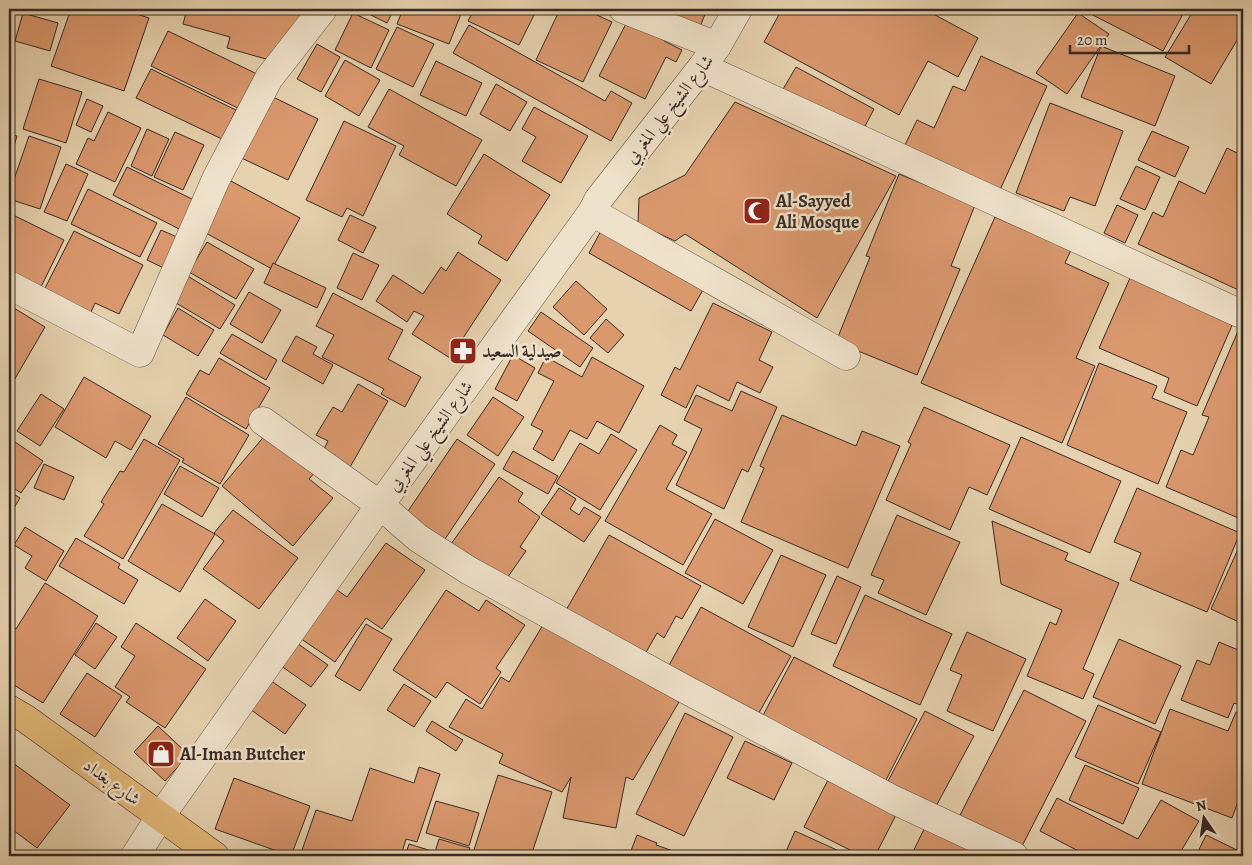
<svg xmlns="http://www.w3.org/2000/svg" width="1252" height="865" viewBox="0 0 1252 865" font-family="Alegreya,Amiri,serif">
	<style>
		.building { fill: #da986d; stroke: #372a26 }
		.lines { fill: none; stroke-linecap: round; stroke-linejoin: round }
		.minor-casing { stroke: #635448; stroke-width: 29 }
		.major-casing { stroke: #372a26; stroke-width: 29 }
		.minor { stroke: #efe2cb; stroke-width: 28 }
		.major { stroke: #e3b978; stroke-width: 28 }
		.labels { text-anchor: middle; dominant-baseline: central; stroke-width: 5; stroke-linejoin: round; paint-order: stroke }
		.street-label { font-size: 18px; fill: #372a26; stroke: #efe2cb }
		.poi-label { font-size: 18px; font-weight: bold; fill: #372a26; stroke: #efe2cb; text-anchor: start }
	</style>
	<rect width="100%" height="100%" fill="#e6d2af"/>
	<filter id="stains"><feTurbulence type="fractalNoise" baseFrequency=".004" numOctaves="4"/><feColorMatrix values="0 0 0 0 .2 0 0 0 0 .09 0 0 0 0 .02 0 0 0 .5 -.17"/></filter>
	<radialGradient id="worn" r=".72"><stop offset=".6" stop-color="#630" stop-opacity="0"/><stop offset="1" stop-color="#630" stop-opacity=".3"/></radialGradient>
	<g class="building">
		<polygon points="71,9 121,9 149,18 124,91 51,66"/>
		<polygon points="187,9 306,9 273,61 227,48 230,37 183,24"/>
		<polygon points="359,9 394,9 387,23"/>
		<polygon points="403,9 463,9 449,44 397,24"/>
		<polygon points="474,9 537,9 519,45 468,21"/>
		<polygon points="560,9 584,9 612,22 583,82 536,60"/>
		<polygon points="651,9 707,9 700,27"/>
		<polygon points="782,9 924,9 978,38 958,77 928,61 899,115 764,42"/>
		<polygon points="1081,9 1178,9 1184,12 1163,51"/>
		<polygon points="1184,9 1243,9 1243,30 1211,84 1165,57 1192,13"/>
		<polygon points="23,13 58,23 50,51 15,41"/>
		<polygon points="353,13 389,30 371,68 335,50"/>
		<polygon points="1078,13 1109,34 1067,94 1036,73"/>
		<polygon points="630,16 667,35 664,41 682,50 676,62 666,57 645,99 599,76"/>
		<polygon points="469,25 605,101 611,91 632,103 611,141 453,53"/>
		<polygon points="397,27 434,44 413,87 376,69"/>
		<polygon points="168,31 259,75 242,110 151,66"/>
		<polygon points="317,44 340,57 321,92 297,79"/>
		<polygon points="1101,46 1175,76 1155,126 1081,97"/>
		<polygon points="981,56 1047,86 1000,190 904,147 917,120 934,128 953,86 965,91"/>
		<polygon points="345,60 380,80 359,116 325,96"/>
		<polygon points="436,61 482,83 466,116 420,95"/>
		<polygon points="796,67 874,109 861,134 782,91"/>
		<polygon points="151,69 236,110 222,139 136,98"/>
		<polygon points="39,79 82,92 66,143 23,129"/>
		<polygon points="496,84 527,102 510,131 480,114"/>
		<polygon points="389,89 482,140 456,186 399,155 404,146 368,127"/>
		<polygon points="265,93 318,119 288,180 235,155"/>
		<polygon points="87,99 103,106 91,132 76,125"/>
		<polygon points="735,102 896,176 817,318 685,234 675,241 638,224 639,198 685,175"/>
		<polygon points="1050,103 1123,131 1095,206 1070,197 1064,211 1016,193"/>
		<polygon points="534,107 588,136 561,183 522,161 536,137 522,129"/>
		<polygon points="108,112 141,128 115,182 76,164 88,138 94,141"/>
		<polygon points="344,121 396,146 363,216 347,208 342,217 306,200"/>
		<polygon points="147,129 169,139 152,176 131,166"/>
		<polygon points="1152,131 1189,147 1175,177 1138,160"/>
		<polygon points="175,132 204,145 183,190 154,177"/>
		<polygon points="9,134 17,136 9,163"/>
		<polygon points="29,136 61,147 40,209 9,199 9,194"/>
		<polygon points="1227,148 1243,156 1243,292 1138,244 1153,212 1163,217 1179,181 1205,194"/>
		<polygon points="484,154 550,195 507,261 478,243 482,236 447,214"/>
		<polygon points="66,164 88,174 67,221 44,212"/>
		<polygon points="1136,166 1160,177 1145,210 1120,199"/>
		<polygon points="127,167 200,203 185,232 113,195"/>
		<polygon points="899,174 975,205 951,266 960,269 917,375 836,342 870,257 866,256"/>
		<polygon points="229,180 300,218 272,269 202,231"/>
		<polygon points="88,189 157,223 140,257 71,224"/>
		<polygon points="1117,205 1138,215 1125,243 1104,233"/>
		<polygon points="9,213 64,240 39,291 9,277"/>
		<polygon points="350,215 376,227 363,253 338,240"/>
		<polygon points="995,217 1071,250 1065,263 1109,283 1076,358 1095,366 1062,443 921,383"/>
		<polygon points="602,229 704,288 691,311 589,253"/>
		<polygon points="161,230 186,241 172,272 147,260"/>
		<polygon points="74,231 143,265 119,314 95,303 88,319 41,296"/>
		<polygon points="207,242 254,269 236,299 189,272"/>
		<polygon points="458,252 501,280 450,358 412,334 424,316 414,311 407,322 376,301 393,275 423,294 441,267 446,271"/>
		<polygon points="353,253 379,265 362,300 337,288"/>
		<polygon points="273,263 326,288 317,308 264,283"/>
		<polygon points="186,275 235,305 220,329 171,300"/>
		<polygon points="1130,278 1233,323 1197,406 1164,392 1169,378 1099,348"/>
		<polygon points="576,281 607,309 584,335 553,307"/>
		<polygon points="249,292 281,310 262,343 230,324"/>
		<polygon points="333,293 403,330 388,359 421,377 405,407 381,394 384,389 322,357 334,335 316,326"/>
		<polygon points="713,303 772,332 759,360 773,367 760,393 737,382 729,401 697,385 686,408 661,395 675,367 680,370"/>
		<polygon points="9,305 45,327 9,389"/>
		<polygon points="178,308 214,330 198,356 163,335"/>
		<polygon points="541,312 593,348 580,367 528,331"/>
		<polygon points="606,319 624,335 608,353 590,338"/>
		<polygon points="1238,331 1243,333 1243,520 1166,487 1181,450 1193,455 1209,417 1202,415"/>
		<polygon points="232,334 277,360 266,380 220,353"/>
		<polygon points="296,336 317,347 313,354 333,365 323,384 282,361"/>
		<polygon points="513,355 535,368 517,401 495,389"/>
		<polygon points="546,357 582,377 592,357 644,386 619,433 597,421 587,439 570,430 553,461 533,449 543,431 531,425 554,381 538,373"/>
		<polygon points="219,358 270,388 246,429 186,394 200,370 209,375"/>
		<polygon points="1099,363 1157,386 1152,398 1187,412 1158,484 1067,445"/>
		<polygon points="84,377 151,416 131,450 115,441 106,458 55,427"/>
		<polygon points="358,384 388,401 346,474 319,459 328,441 316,435 333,407 342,412"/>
		<polygon points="741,391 777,407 748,472 742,469 724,509 676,485 702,429 684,420 696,395 732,411"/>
		<polygon points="41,394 64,409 40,446 17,431"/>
		<polygon points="186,397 249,435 220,484 182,462 184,459 158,444"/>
		<polygon points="493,397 524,417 498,456 467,435"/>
		<polygon points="924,407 1010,445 987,495 969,487 950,530 886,500 911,444 908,442"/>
		<polygon points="782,415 856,446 862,431 900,446 848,568 741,522 764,468 760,466"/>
		<polygon points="660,425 677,435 672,444 687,452 666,489 712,514 683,565 605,521"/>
		<polygon points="267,433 315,472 309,479 333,498 293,546 222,486"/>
		<polygon points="611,434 637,450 600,510 556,483 580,443 599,454"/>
		<polygon points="1021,437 1121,481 1090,553 989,509"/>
		<polygon points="144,439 180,460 123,559 84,536 104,504 101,502 120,471 124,472"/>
		<polygon points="457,439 495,464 445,539 406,514"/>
		<polygon points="15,442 43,461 21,493 9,485 9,451"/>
		<polygon points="513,451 558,476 548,494 503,469"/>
		<polygon points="44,464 74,477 64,500 34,488"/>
		<polygon points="180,466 219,488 202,517 164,494"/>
		<polygon points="499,477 523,493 518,501 540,517 520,547 526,551 505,581 451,544"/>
		<polygon points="559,488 576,499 570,509 579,515 584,507 601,517 584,542 541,514"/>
		<polygon points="1137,488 1240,533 1207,612 1130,580 1141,553 1114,542"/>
		<polygon points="9,491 20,498 9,516"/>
		<polygon points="162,504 215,534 180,592 128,561"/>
		<polygon points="233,510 298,558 259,609 203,569 224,541 214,533"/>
		<polygon points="897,515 960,542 926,615 878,593 884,580 871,575"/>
		<polygon points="715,519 773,550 743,604 685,573"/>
		<polygon points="992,521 1068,553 1065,560 1119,583 1083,669 1094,674 1083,699 1027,676 1050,622 1056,625 1062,610 1001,584"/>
		<polygon points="25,527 64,551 46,581 25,568 32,556 14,545"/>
		<polygon points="609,535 701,586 682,619 676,616 664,638 657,633 640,663 561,619"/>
		<polygon points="76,538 120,564 118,568 138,580 124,604 59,566"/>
		<polygon points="1243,538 1243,624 1211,609"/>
		<polygon points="386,543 425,570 382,629 366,618 335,662 297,636 333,587 347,597"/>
		<polygon points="781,555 826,575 793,647 748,627"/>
		<polygon points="837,576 861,587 836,644 811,634"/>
		<polygon points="45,583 98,616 43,703 9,682 9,624 16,629"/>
		<polygon points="446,590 479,611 486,600 525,625 496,668 501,672 480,704 447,682 436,698 393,670"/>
		<polygon points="865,595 952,634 920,705 833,666"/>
		<polygon points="205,599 236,621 208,661 177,638"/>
		<polygon points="701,607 791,656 756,718 667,669"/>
		<polygon points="96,623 117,637 95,669 75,655"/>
		<polygon points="136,623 206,669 165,728 126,702 130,697 115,687 135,656 121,647"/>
		<polygon points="544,623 679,702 633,780 626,777 616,828 563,818 571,777 562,792 499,763 503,754 449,727 466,699 482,709 501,677 509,682"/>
		<polygon points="366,624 392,639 360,691 335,676"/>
		<polygon points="967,632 1026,659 993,731 947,711 962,675 950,670"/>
		<polygon points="1119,639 1181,666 1155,724 1093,697"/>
		<polygon points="294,641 328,665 311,687 277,663"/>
		<polygon points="1219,642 1243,652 1243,706 1234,703 1228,718 1181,700 1197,660 1210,665"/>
		<polygon points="794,657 917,719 884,784 760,721"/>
		<polygon points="87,673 122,696 95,737 60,714"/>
		<polygon points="267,678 306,705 285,734 247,707"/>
		<polygon points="404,684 431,701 414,727 387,710"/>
		<polygon points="1024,690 1086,721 1019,852 957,821"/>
		<polygon points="1098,705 1161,732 1138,784 1075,757"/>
		<polygon points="1170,709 1228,731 1236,712 1243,715 1243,788 1232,818 1142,784"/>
		<polygon points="925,711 974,736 935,808 887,783"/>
		<polygon points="685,713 733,737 684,836 636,814"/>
		<polygon points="432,721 463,740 456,751 426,731"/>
		<polygon points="158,726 189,755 165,781 134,752"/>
		<polygon points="745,741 792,763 774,800 727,778"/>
		<polygon points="9,760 70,805 37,848 9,827"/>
		<polygon points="1085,765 1139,788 1123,824 1069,800"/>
		<polygon points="419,767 440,774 417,842 406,839 401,856 300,856 316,810 352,821 370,768 414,783"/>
		<polygon points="498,775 552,792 531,856 472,856"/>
		<polygon points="830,776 898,811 875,856 862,856 804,827"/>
		<polygon points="234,778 310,806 291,856 215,829"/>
		<polygon points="1057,798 1138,839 1161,800 1199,821 1178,856 1088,856 1040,831"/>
		<polygon points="436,801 479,813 469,846 426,833"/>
		<polygon points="926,825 989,856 911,856"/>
		<polygon points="795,831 839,851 837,856 784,856"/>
		<polygon points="637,835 657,843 656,845 687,856 629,856"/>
		<polygon points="1206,835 1243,853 1243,856 1196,856"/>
		<polygon points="439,839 470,848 467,856 405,856 409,844 435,852"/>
	</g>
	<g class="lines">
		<defs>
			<g id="minor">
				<polyline points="623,9 717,46"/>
				<polyline points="702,67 1239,313"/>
				<polyline points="592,212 846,356"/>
				<polyline points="9,285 140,353 216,179 269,78 323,9"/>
				<polyline points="263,421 380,505 418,538 468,570 681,687 894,800 1014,856"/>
				<polyline points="135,856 160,817 380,505 592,212 598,200 702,67 717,46 738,9"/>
			</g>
			<polyline id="major" points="9,709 26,719 215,856"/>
		</defs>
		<use href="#minor" class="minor-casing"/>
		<use href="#major" class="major-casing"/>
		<use href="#minor" class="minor"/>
		<use href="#major" class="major"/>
	</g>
	<defs>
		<symbol id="mosque-square" viewBox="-11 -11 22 22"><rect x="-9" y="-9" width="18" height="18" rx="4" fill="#8f2418" stroke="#efe2cb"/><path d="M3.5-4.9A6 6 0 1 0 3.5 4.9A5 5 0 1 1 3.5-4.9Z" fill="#fff"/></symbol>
		<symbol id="pharmacy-square" viewBox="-11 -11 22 22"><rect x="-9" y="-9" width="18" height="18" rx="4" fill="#8f2418" stroke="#efe2cb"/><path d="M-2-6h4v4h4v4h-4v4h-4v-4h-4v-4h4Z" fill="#fff"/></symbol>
		<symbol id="shop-square" viewBox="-11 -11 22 22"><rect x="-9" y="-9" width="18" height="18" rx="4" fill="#8f2418" stroke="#efe2cb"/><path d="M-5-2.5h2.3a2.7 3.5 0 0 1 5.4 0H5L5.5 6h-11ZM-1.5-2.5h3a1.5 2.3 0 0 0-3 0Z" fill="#fff"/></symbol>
	</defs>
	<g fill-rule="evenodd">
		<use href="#mosque-square" x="741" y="195" width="32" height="32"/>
		<use href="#pharmacy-square" x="447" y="335" width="32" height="32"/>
		<use href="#shop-square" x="145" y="738" width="32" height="32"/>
	</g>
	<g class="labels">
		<g class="street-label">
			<text transform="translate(669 109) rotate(-52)">شارع الشيخ علي المغربي</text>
			<text transform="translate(430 436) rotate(-54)">شارع الشيخ علي المغربي</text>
			<text transform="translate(112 782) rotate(36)">شارع بغداد</text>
		</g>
		<g class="poi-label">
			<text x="776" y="201">Al-Sayyed<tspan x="776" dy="21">Ali Mosque</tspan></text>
			<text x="482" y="351">صيدلية السعيد</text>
			<text x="180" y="754">Al-Iman Butcher</text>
		</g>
	</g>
	<rect width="1252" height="865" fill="none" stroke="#e6d2af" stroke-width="30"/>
	<rect x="10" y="10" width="1232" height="845" fill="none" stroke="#372a26" stroke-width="2.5"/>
	<rect x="15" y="15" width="1222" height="835" fill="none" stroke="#372a26"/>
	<g transform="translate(1204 818) rotate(347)" stroke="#efe2cb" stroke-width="4" paint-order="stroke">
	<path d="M0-4L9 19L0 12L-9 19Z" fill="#372a26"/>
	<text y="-8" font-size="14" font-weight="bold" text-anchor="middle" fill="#372a26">N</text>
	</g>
	<path d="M1070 45v8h119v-8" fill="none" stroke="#372a26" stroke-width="2.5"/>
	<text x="1077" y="45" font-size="15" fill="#372a26" stroke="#efe2cb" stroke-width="4" paint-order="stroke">20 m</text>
	<rect width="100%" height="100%" filter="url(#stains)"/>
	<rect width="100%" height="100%" fill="url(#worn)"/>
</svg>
